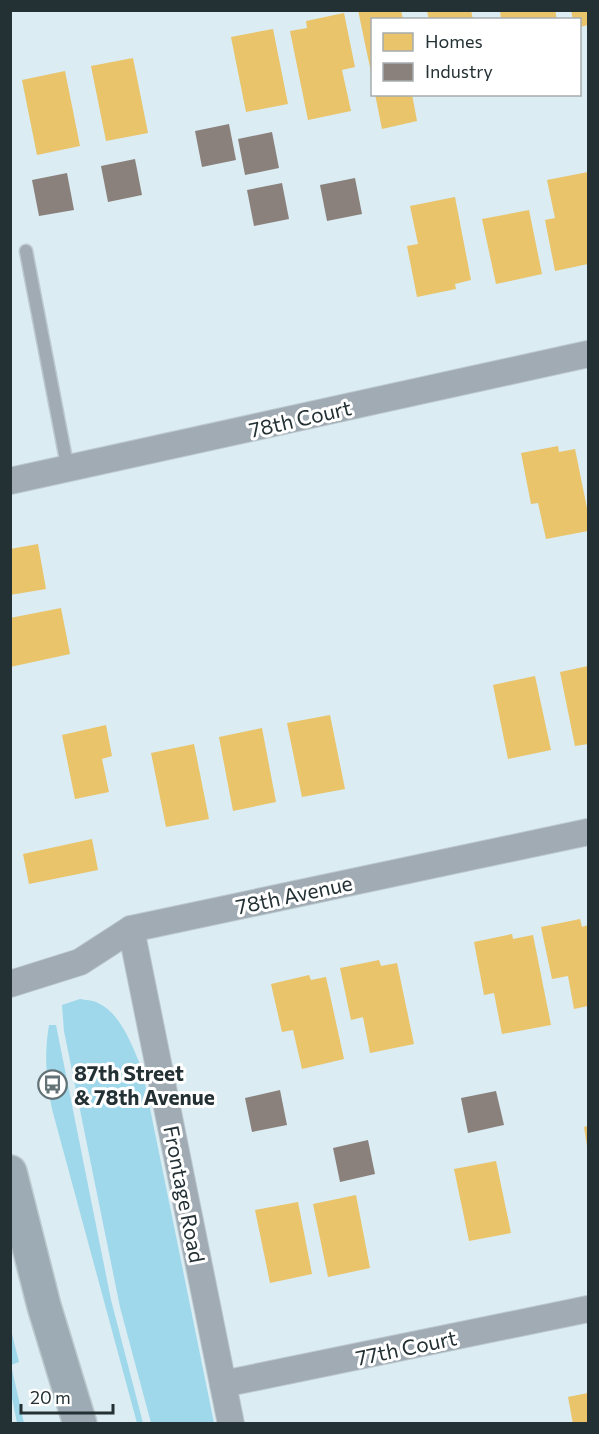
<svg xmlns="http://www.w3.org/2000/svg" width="599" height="1434" viewBox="0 0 599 1434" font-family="Commissioner,sans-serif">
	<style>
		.green { fill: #9ed8ea }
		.homes { fill: #e9c46a }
		.industry { fill: #8a817c }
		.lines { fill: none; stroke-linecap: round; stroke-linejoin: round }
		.service-casing { stroke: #bcc9ce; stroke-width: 15 }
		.minor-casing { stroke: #bcc9ce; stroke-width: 28 }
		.secondary-casing { stroke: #bcc9ce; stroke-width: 36 }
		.service { stroke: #a0abb4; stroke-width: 12 }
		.minor { stroke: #a0abb4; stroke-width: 26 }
		.secondary { stroke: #9dabb4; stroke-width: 33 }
		.labels { text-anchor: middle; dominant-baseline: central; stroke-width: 6; stroke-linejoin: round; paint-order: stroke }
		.street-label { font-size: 21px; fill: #233034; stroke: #fff }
		.poi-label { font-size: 21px; font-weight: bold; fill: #233034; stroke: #fff; text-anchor: start }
	</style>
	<rect width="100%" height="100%" fill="#dbecf2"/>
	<g class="green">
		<path d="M80,999C85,1000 93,1000 98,1003C121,1013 133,1048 142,1069L214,1423H151L120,1307L64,1031L62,1005Z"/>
		<path d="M49,1025H56L111,1300L143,1423H137L52,1109C46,1080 44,1055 49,1025Z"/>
		<polygon points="11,1330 19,1362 11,1365 24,1423 17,1423 11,1393"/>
	</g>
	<g class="homes">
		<polygon points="358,10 401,10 403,20 372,20 372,77"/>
		<polygon points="432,10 471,10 473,20 429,20 427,11"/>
		<polygon points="500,10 555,10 557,20 501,20"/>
		<polygon points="571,10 588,10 588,25 580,27 580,20 573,20"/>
		<polygon points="344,13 355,67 342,70 351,111 308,120 290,31 307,28 306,21"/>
		<polygon points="273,29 288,104 246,112 231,37"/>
		<polygon points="133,58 148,133 106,141 91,66"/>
		<polygon points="65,71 80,146 37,155 22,80"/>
		<polygon points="375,94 412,94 417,121 382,129"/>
		<polygon points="588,172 588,264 555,271 545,220 555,218 547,180"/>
		<polygon points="455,197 471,280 455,284 456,289 417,297 407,246 418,244 410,206"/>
		<polygon points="529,210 542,274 496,284 482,219"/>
		<polygon points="558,446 559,452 575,449 588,513 588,531 546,539 538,503 531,504 521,453"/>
		<polygon points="38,544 46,589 10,595 10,549"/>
		<polygon points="61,608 70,654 10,667 10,618"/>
		<polygon points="588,666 588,744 575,746 560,672"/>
		<polygon points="535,676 551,750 508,759 493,685"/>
		<polygon points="330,715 345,789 302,797 287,723"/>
		<polygon points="106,725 112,756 102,759 109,792 75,799 62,735"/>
		<polygon points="262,728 276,802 233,811 219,737"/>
		<polygon points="194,744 209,819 166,827 151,753"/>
		<polygon points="92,839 98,870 29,884 23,854"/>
		<polygon points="580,919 582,927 588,925 588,1006 574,1009 568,976 552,979 541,927"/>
		<polygon points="512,934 513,939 533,935 551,1025 502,1034 494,993 484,995 474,942"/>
		<polygon points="379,960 381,966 397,963 414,1044 370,1053 363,1017 351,1020 340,968"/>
		<polygon points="309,975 311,980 326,977 344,1059 302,1069 293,1030 282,1032 271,984"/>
		<polygon points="588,1126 588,1145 587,1146 584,1127"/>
		<polygon points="496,1161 511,1233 469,1241 454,1169"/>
		<polygon points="356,1195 370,1268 328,1277 313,1204"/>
		<polygon points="298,1202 312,1274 270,1283 255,1210"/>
		<polygon points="588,1393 588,1424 573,1424 568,1397"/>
	</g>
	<g class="industry">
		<polygon points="229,124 236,160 202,167 195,131"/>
		<polygon points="272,132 279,168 245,175 238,139"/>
		<polygon points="135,159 142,195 108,202 101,166"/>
		<polygon points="67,173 74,210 39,216 32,180"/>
		<polygon points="355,178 362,214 327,221 320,185"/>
		<polygon points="282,183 289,219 254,226 247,190"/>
		<polygon points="280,1090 287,1125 252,1132 245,1098"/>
		<polygon points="496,1091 504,1125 468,1133 461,1098"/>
		<polygon points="368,1140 375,1174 340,1182 333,1148"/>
	</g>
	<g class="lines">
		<defs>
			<polyline id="service" points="26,251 68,470"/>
			<g id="minor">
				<polyline points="10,481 588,354"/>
				<polyline points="131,929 231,1424"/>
				<polyline points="10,984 80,962 131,929 588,832"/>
				<polyline points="223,1384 588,1309"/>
			</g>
			<polyline id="secondary" points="10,1172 44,1306 80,1424"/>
		</defs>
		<use href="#service" class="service-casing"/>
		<use href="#minor" class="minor-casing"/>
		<use href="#secondary" class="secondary-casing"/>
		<use href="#service" class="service"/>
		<use href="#minor" class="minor"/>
		<use href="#secondary" class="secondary"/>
	</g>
	<defs>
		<symbol id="bus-ring" viewBox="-11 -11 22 22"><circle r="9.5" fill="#fff" stroke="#637276" stroke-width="1.5"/><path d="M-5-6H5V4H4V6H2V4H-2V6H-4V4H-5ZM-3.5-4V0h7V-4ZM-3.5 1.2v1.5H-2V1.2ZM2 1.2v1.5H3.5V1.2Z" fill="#637276"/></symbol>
	</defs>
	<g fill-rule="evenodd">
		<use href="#bus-ring" x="36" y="1068" width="33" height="33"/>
	</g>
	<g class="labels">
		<g class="street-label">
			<text transform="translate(300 418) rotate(-13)">78th Court</text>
			<text transform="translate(294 894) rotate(-12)">78th Avenue</text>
			<text transform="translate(185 1194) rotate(79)">Frontage Road</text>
			<text transform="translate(406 1347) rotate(-12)">77th Court</text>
		</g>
		<g class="poi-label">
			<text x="74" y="1072">87th Street<tspan x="74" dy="24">&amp; 78th Avenue</tspan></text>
		</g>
	</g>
	<rect width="599" height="1434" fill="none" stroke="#233034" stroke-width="24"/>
	<rect x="371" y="18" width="210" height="78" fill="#ffffff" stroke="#a7acae" stroke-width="1.5"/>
	<rect x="383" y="33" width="30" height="18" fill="#e9c46a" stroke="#a7acae" stroke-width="1.5"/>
	<text x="425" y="48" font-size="18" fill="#233034">Homes</text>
	<rect x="383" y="63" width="30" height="18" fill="#8a817c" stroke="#a7acae" stroke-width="1.5"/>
	<text x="425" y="78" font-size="18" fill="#233034">Industry</text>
	<path d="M21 1404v9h92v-9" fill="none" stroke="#233034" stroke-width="3"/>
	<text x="30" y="1404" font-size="18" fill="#233034" stroke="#ffffff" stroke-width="4.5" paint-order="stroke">20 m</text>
</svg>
